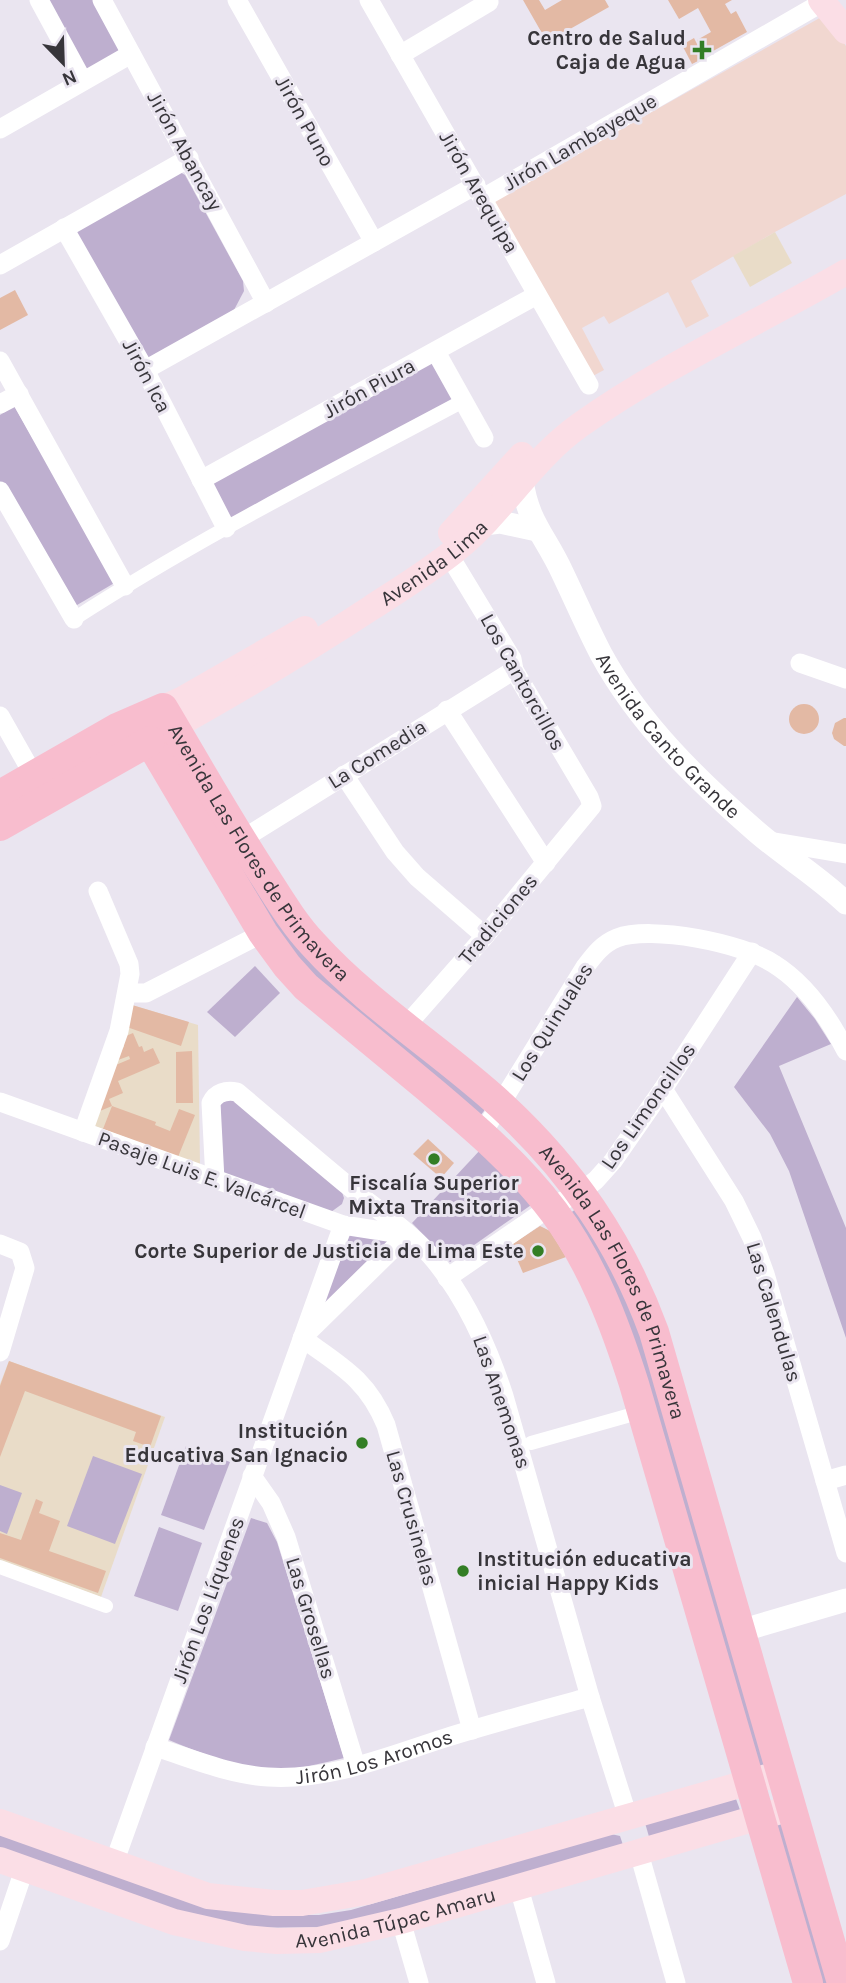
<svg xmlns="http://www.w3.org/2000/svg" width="846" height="1983" viewBox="0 0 846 1983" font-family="Karla,sans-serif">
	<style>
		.commercial { fill: #f1d7d0 }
		.education { fill: #e9dcc8 }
		.green { fill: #beafcf }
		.building { fill: #e3b9a4 }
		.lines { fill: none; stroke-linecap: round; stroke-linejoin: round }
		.pedestrian { stroke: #fff; stroke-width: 14 }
		.minor { stroke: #fff; stroke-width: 19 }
		.tertiary { stroke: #fff; stroke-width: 23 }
		.secondary { stroke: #fbdee6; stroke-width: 26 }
		.primary { stroke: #f8bdce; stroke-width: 30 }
		.poi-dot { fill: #337e25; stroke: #eae5f0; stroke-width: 2.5 }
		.labels { text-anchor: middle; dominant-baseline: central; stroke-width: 6; stroke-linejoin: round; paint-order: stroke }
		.poi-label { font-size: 21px; font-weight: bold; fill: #37353a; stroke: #eae5f0; text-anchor: end }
		.street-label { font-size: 21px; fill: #37353a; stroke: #eae5f0 }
	</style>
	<rect width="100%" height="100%" fill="#eae5f0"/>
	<polygon class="commercial" points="825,15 846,46 846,194 775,232 691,281 709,316 686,328 668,292 609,324 604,316 582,328 604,370 591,377 493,201"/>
	<g class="education">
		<polygon points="775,232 792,263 750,287 733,256"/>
		<polygon points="132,1005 198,1025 200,1165 89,1124"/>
		<polygon points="9,1361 165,1417 101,1597 0,1560 0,1384"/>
	</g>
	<g class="green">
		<polygon points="41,0 99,0 130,54 83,79"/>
		<polygon points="180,172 185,175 243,281 244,291 234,310 151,360 143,356 76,235 77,231"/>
		<polygon points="434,356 459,401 233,524 208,480"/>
		<polygon points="14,406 116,582 72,608 0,482 0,415"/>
		<polygon points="184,762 262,892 484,1105 484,1111 480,1116 472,1115 286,950"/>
		<polygon points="255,966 280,993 235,1037 207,1012"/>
		<polygon points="797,997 815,1019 831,1044 779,1066 846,1228 846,1338 789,1171 770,1134 734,1087"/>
		<polygon points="226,1099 236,1101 342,1192 344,1198 342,1204 331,1212 223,1174 220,1103"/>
		<polygon points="482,1148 534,1203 450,1262 412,1223"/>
		<polygon points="576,1209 630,1296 769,1764 757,1773 566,1216"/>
		<polygon points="350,1235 389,1240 314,1319"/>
		<polygon points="186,1446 230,1462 204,1530 161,1515"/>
		<polygon points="93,1456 142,1474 115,1544 67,1526"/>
		<polygon points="0,1485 22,1493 7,1534 0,1531"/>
		<path d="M251,1518L267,1523L277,1542L344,1758C326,1762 308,1767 290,1769C252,1774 203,1754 169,1740Z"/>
		<polygon points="159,1527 202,1543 178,1611 134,1596"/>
		<polygon points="736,1799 740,1810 650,1840 645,1823"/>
		<polygon points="783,1819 834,1983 814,1983 770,1823"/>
		<polygon points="0,1834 286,1915 319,1915 351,1910 611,1834 620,1836 623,1845 354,1927 230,1928 0,1851"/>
	</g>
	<g class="building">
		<polygon points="523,0 539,0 545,10 562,0 605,0 609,7 547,42"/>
		<polygon points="668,0 732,0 725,4 731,14 736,11 747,32 706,55 697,40 711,32 698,8 679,19"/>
		<polygon points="694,38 704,58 692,64 682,45"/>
		<polygon points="15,290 28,315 0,330 0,298"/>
		<circle cx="804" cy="719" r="15"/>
		<polygon points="844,718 846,718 846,746 844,746 834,739 832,733 835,723"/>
		<polygon points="132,1005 189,1022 181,1046 124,1026"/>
		<polygon points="133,1033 139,1047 142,1046 144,1052 153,1048 160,1063 118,1081 123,1093 109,1099 112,1106 156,1122 155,1125 170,1131 179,1109 195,1115 178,1157 103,1129 112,1106 100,1111 111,1067 130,1059 129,1056 118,1060 116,1050 124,1047 121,1038"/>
		<polygon points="192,1051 193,1103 176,1103 176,1052"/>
		<polygon points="428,1139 454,1163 441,1178 413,1154"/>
		<polygon points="540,1226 550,1231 566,1257 523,1273 511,1245"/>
		<polygon points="9,1361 161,1416 150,1447 133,1441 136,1432 25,1391 0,1457 0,1386"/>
		<polygon points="36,1499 43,1502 39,1513 60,1521 49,1551 106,1571 98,1593 0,1558 0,1533 21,1540"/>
	</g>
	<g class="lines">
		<g class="pedestrian">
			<path d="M74,619C199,538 332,471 463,401"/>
			<polyline points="531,1443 627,1416"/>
			<polyline points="0,1567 106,1606"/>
		</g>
		<g class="minor">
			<polyline points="39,0 83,81"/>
			<polyline points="102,0 266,303"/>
			<polyline points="237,0 374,242"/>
			<polyline points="369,0 589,385"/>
			<polyline points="400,55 489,2"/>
			<polyline points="0,129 131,54"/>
			<polyline points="483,198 823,2"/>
			<polyline points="64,228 145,370 226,528"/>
			<polyline points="0,265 189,158"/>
			<polyline points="436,352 484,438"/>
			<polyline points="0,361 125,586"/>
			<polyline points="145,370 476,185"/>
			<polyline points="0,404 19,394"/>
			<polyline points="201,480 537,295"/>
			<polyline points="0,491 74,619"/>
			<polyline points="800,663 846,679"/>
			<polyline points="447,710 546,863"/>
			<polyline points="0,716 34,776"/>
			<polyline points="344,775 395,852 417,877 485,936"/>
			<polyline points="241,840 514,670"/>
			<polyline points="769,841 846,854"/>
			<polyline points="127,993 146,993 263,933"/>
			<polyline points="405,1027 485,936 592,806 589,797 514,670 512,659 449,555"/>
			<polyline points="663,1089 734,1201 752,1238 765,1274 846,1553"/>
			<polyline points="0,1102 343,1225 407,1235"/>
			<polyline points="83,1132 119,1031 130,974 129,964 98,891"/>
			<path d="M482,1134L585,967C594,955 602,944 617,938C651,925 743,943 774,964C806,984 829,1018 846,1051"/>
			<path d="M215,1180L211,1103C216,1092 226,1090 237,1092C275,1124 313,1157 352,1189C378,1210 407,1230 430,1255C465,1295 488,1347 504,1396L590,1697L628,1817"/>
			<path d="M407,1235L302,1338C341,1366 367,1379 386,1425L472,1730"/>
			<polyline points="0,1244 20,1252 25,1268 0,1352"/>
			<polyline points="447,1278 550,1207 581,1192 596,1180 613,1161 663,1089 752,952"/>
			<polyline points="252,1476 271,1503 286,1537 356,1766"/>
			<polyline points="825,1481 846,1475"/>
			<path id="s1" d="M155,1747C191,1758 230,1775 268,1777C329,1781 388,1756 445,1738C493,1723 542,1710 590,1697"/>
			<polyline points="639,1853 676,1983"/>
			<polyline points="114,1863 343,1225"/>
			<polyline points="519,1888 546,1983"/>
			<polyline points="401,1921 419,1983"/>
			<polyline points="0,1941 24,1870"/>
		</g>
		<g class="tertiary">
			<path id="s2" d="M522,480C527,521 546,537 562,572C575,599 587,627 601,654C639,724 698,781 758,833C786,857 819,877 846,903"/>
			<polyline points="476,518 484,524 500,522 537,530"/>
			<polyline points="740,1631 846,1600"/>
		</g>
		<g class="secondary">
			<polyline points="821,0 846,31"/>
			<polyline points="451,533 522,455"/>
			<polyline points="163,708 183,699 305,629"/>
			<path id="s3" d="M157,736C229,696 301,654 371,608C400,589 430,571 458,548C503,511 532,459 580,425C663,366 758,323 846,272"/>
			<polyline points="0,1822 208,1896 274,1903 302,1903 366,1892 781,1773"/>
			<path id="s4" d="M0,1860L174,1922L245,1938L277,1941L319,1940L401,1921L791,1808"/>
		</g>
		<g class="primary">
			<path d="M137,720L263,933L287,966L306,987C347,1021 388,1055 429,1089C474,1127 518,1164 554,1212C592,1263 615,1324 634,1384L808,1983"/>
			<path id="s5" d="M0,795L117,728L163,708C197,765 230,824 267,880C281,902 295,925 313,944C369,1006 441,1050 502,1106C572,1171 621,1242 654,1332L842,1983"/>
			<polyline points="0,826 150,741"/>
		</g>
	</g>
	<g class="poi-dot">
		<path d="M698.5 39.5h7v7h7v7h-7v7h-7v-7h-7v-7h7z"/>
		<circle cx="434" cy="1159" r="7"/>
		<circle cx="538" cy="1251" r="7"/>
		<circle cx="362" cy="1443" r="7"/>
		<circle cx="463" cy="1571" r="7"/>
	</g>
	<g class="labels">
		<g class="poi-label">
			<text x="686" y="38">Centro de Salud<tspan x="686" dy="24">Caja de Agua</tspan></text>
			<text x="434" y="1183" text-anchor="middle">Fiscalía Superior<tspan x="434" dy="24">Mixta Transitoria</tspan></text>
			<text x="524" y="1251">Corte Superior de Justicia de Lima Este</text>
			<text x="348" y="1431">Institución<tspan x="348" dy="24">Educativa San Ignacio</tspan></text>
			<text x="477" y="1559" text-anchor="start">Institución educativa<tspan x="477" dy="24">inicial Happy Kids</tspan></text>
		</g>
		<g class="street-label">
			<text transform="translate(305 121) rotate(61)">Jirón Puno</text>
			<text transform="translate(580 142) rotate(-30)">Jirón Lambayeque</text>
			<text transform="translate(185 151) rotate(61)">Jirón Abancay</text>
			<text transform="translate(479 192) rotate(60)">Jirón Arequipa</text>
			<text transform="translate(147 376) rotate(62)">Jirón Ica</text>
			<text transform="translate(369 388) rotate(-29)">Jirón Piura</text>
			<text stroke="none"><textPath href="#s3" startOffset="327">Avenida Lima</textPath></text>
			<text transform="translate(523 682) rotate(61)">Los Cantorcillos</text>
			<text stroke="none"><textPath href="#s2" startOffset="298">Avenida Canto Grande</textPath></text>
			<text transform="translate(377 754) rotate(-32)">La Comedia</text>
			<text stroke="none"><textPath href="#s5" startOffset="359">Avenida Las Flores de Primavera</textPath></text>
			<text transform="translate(498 919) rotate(-50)">Tradiciones</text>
			<text transform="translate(552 1022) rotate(-58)">Los Quinuales</text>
			<text transform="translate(648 1106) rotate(-55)">Los Limoncillos</text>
			<text transform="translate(202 1175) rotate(20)">Pasaje Luis E. Valcárcel</text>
			<text stroke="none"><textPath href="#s5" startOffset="926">Avenida Las Flores de Primavera</textPath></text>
			<text transform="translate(774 1312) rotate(73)">Las Calendulas</text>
			<text transform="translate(502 1402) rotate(71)">Las Anemonas</text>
			<text transform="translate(412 1518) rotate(74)">Las Crusinelas</text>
			<text transform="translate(208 1600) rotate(-70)">Jirón Los Líquenes</text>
			<text transform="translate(311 1618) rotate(73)">Las Grosellas</text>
			<text stroke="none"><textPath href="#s1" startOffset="226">Jirón Los Aromos</textPath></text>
			<text stroke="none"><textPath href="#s4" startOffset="411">Avenida Túpac Amaru</textPath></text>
		</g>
	</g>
	<g transform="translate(63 63) rotate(157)" stroke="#eae5f0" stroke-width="5" paint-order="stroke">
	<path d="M0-5L12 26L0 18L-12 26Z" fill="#37353a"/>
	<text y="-10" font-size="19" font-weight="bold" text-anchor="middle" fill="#37353a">N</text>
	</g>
</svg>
